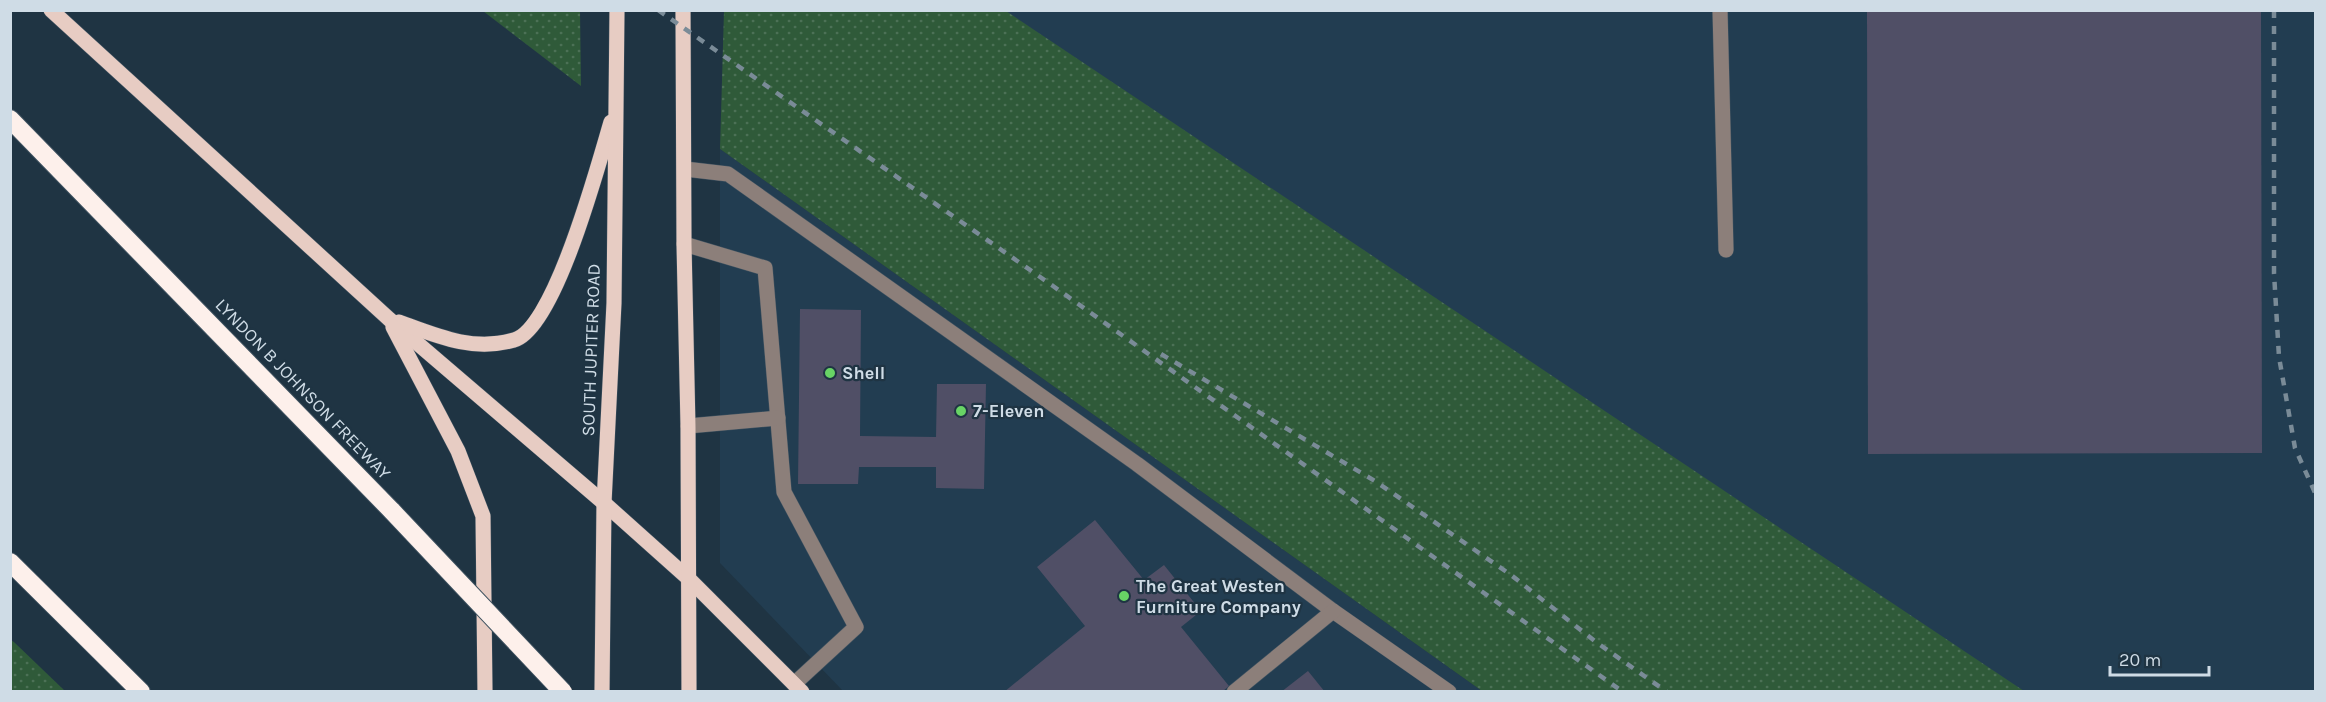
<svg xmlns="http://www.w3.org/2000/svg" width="2326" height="702" viewBox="0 0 2326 702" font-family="Karla,sans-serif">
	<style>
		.built { fill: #223d51 }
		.grass { fill: url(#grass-dots) }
		.building { fill: #504f66 }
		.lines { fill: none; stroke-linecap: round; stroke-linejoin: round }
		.minor-casing { stroke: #3f5260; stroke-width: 16 }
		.major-casing { stroke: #3f5260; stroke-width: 16 }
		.highway-casing { stroke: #3f5260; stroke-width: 20 }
		.minor { stroke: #8c7f7a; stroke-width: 15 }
		.major { stroke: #e7ccc3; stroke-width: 15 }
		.highway { stroke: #fdf0eb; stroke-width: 18 }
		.rail { stroke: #7a8b97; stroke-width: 4.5; stroke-dasharray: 8 8; stroke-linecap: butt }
		.highway-bridge-casing { stroke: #3f5260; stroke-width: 20; stroke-linecap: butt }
		.highway-bridge { stroke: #fdf0eb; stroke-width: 18 }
		.poi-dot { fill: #68d465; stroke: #1f3443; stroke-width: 2 }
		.labels { text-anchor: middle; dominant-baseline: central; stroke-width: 4.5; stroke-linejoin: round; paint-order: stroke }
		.street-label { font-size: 18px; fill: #cfdce6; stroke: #1f3443 }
		.poi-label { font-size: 18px; font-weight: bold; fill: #cfdce6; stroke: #1f3443; text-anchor: start }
	</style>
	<defs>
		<pattern id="grass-dots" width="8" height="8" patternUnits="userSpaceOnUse" patternTransform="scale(1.5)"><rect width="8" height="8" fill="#2f5a39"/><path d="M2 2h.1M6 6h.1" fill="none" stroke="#4c7156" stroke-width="1.8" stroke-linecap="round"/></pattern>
	</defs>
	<rect width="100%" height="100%" fill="#1f3443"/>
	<g class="built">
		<polygon points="968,11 2315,11 2315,691 1847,691"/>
		<polygon points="720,149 1482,691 843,691 720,563"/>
	</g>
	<g class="grass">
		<polygon points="483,11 580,11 581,86"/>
		<polygon points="724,11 1006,11 2024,691 1482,691 720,149"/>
		<polygon points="10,639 15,643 65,691 11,691"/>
	</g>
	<g class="building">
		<polygon points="1867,10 2261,10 2262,453 1868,454"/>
		<polygon points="800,309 861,310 860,436 936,437 937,384 986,384 984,489 936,488 936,467 859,467 858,484 798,484"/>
		<polygon points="1095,520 1144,580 1164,565 1201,611 1181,627 1229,686 1222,692 1004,692 1085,626 1037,567"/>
		<polygon points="1308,671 1325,692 1281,692"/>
	</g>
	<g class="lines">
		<defs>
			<g id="minor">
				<polyline points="1720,10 1726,250"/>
				<polyline points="685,169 728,174 1137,464 1333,611 1449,692"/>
				<polyline points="684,244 765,268 784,492 856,627 794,684"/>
				<polyline points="688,426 778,418"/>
				<polyline points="1234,692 1333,611"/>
			</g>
			<g id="major">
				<polyline points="51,10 389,319 604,503 689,579 802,692"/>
				<polyline points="683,10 684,244 688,426 689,692"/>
				<path d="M399,322C437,336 473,352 514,340C555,329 599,162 611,122"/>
				<polyline points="393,327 458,451 483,516 485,692"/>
				<polyline points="602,692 604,503 614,303 617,10"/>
			</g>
			<g id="highway">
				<polyline points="10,119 392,511"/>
				<polyline points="10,562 141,692"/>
			</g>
		</defs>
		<use href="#minor" class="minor-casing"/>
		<use href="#major" class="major-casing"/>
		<use href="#highway" class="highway-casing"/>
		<use href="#minor" class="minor"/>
		<use href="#major" class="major"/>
		<use href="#highway" class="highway"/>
		<g class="rail">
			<polyline points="658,10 1053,286 1623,692"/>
			<polyline points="2274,10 2274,273 2279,357 2295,448 2316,495"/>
			<polyline points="1161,354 1375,481 1511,575 1596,642 1667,692"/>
		</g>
		<defs>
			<polyline id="highway-bridge" points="392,511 563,692"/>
		</defs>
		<use href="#highway-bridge" class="highway-bridge-casing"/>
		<use href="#highway-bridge" class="highway-bridge"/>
	</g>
	<g class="poi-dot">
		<circle cx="830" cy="373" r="6"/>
		<circle cx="961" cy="411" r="6"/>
		<circle cx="1124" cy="596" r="6"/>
	</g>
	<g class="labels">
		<g class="street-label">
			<text transform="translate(591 350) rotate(-88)">SOUTH JUPITER ROAD</text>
			<text transform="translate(303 389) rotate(46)">LYNDON B JOHNSON FREEWAY</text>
		</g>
		<g class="poi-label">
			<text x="842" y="373">Shell</text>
			<text x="973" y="411">7-Eleven</text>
			<text x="1136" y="586">The Great Westen<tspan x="1136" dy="21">Furniture Company</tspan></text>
		</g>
	</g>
	<rect width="2326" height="702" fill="none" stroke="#cfdce6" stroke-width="24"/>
	<path d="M2110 666v9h99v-9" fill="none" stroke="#cfdce6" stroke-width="3"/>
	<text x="2119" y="666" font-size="18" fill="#cfdce6" stroke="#1f3443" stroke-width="4.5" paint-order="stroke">20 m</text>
</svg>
